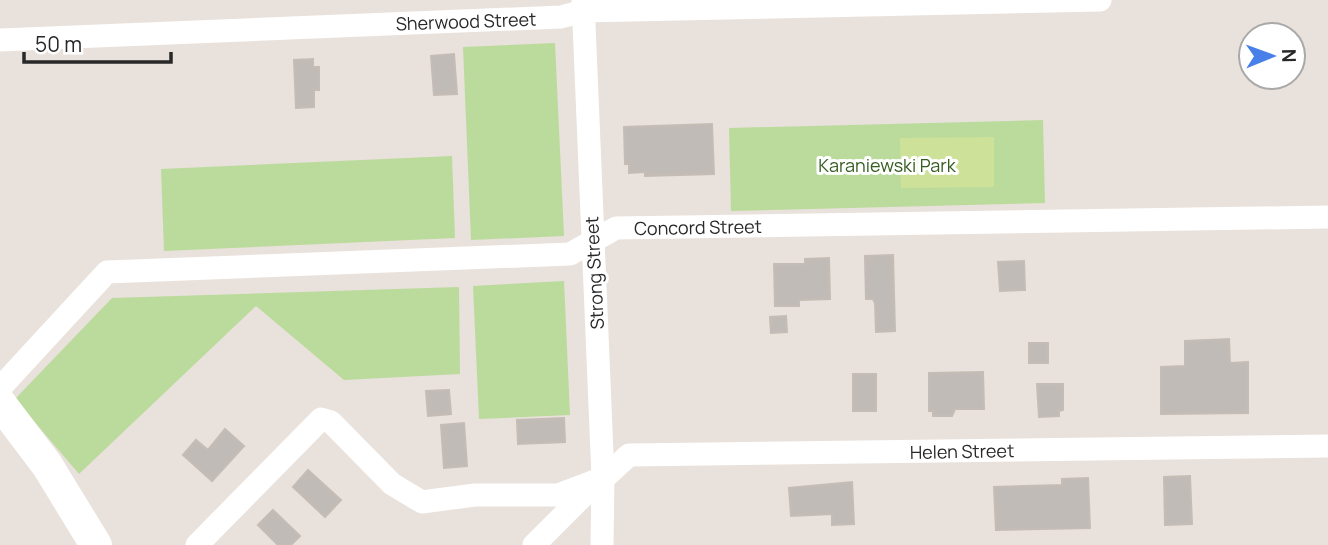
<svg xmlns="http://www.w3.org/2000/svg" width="1328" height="545" viewBox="0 0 1328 545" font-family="Manrope,sans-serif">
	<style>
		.green { fill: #bbdb9c }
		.pitch { fill: #cde198 }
		.building { fill: #c1bbb7; stroke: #c4bcb5; stroke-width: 2 }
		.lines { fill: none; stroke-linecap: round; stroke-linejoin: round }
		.street { stroke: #fff; stroke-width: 23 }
		.secondary { stroke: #fff; stroke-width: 32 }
		.labels { text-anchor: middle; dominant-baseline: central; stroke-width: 6; stroke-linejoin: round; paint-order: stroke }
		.street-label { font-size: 18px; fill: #282828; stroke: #fff }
		.park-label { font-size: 18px; fill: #365d20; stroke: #fff }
	</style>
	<rect width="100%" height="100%" fill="#e9e1db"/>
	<g class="green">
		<polygon points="555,43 564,236 471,240 463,47"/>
		<polygon points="1043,120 1045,203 731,211 729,128"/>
		<polygon points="452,156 455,238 164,251 161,169"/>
		<polygon points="564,281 570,415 479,419 473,286"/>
		<polygon points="459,287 460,374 344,380 256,306 79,474 15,399 112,298"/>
	</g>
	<polygon class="pitch" points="994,137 994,187 901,188 900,138"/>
	<g class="building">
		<polygon points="454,54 457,94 434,95 431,56"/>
		<polygon points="313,59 313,67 319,67 319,90 314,90 314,107 296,108 294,60"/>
		<polygon points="712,124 714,174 645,176 645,172 629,173 629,164 625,164 624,127"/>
		<polygon points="893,255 895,331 876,332 875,303 873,299 866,299 865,256"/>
		<polygon points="829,258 830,299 799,300 799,306 775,306 774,264 805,264 805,259"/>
		<polygon points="1024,261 1025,290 1000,291 998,262"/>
		<polygon points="786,316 787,332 771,333 770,317"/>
		<polygon points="1229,339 1230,363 1248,362 1248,413 1161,414 1161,367 1185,366 1185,341"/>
		<rect x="1029" y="343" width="19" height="20"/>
		<polygon points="983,372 984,409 955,409 952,416 933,416 933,411 929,411 929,373"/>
		<rect x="853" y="374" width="23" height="37"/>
		<polygon points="1037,384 1063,384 1063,410 1059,411 1059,416 1039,417"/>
		<polygon points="449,390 451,414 428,416 426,391"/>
		<polygon points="564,418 565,442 518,444 517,420"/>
		<polygon points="464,423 467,466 444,468 441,425"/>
		<polygon points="225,429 244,446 212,481 183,455 196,440 208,450"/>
		<polygon points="308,470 341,500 325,517 293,487"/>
		<polygon points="1190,476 1192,524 1165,525 1164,477"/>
		<polygon points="1088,478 1090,528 996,530 994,487 1062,485 1062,479"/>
		<polygon points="852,482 854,524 832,525 832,514 791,516 789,488"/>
		<polygon points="273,510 300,536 291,545 278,545 258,525"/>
	</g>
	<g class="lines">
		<g class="street">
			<polyline points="583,0 603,477 602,545"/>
			<polyline points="0,40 561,17 583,11 1100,0"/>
			<polyline points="0,388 107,272 570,254 616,228 1328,217"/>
			<polyline points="603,479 629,455 1328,446"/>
			<polyline points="197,545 321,419 331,422 392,484 422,502 475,495 558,495 603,478"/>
			<polyline points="534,545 591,488"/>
		</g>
		<polyline class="secondary" points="0,403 47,465 96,545"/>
	</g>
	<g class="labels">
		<g class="street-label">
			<text transform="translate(466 21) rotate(-2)">Sherwood Street</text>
			<text transform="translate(698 227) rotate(-1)">Concord Street</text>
			<text transform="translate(594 273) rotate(-93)">Strong Street</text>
			<text transform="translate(962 451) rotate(-1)">Helen Street</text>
		</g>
		<g class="park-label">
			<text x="887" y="165">Karaniewski Park</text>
		</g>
	</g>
	<g transform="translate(1272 56) rotate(89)"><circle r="33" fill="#ffffff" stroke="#a9a9a9" stroke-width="2"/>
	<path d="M0-5L12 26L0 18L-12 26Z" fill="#497fe8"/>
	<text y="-10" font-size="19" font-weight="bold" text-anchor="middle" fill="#282828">N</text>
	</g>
	<path d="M24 52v10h147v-10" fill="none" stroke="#282828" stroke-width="3.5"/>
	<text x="35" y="52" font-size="21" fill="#282828" stroke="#ffffff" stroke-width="5" paint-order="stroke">50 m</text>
</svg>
